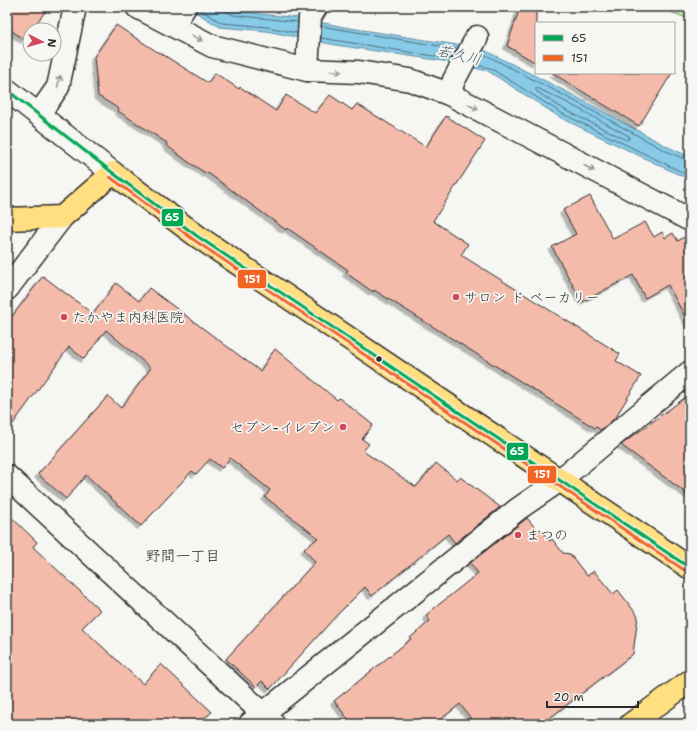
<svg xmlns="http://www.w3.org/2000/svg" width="697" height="731" viewBox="0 0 697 731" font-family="'Shantell Sans','Klee One',sans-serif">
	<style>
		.green { fill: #bcedac; stroke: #748c6c }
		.water { fill: #87cbe9; stroke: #628b9d }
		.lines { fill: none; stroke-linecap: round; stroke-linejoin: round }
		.shore { stroke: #506b77; stroke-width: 1 }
		.building { fill: #f4bbab; stroke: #2b2b2b; filter: url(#shadow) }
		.minor-casing { stroke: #2b2b2b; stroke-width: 25 }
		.major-casing { stroke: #2b2b2b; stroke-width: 25 }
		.minor { stroke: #f6f6f2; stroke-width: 22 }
		.major { stroke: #ffdf80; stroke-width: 22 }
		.bus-1-casing { stroke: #f6f6f2; stroke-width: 6 }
		.bus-2-casing { stroke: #f6f6f2; stroke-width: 6 }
		.bus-1 { stroke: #00a651; stroke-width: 3 }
		.bus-2 { stroke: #f26522; stroke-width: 3 }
		.oneway { stroke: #90908e }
		.poi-dot { fill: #d1495b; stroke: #f6f6f2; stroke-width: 1.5 }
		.bus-dot { fill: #2b2b2b; stroke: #f6f6f2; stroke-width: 1.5 }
		.labels { text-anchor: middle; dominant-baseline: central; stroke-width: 3.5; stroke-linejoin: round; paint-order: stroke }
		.poi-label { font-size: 14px; fill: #2b2b2b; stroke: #f6f6f2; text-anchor: start }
		.water-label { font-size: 15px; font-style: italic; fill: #475b64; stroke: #f6f6f2 }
		.neighbourhood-label { font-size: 15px; fill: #2b2b2b; stroke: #f6f6f2 }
		.line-badge { stroke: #f6f6f2; stroke-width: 1.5 }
		.badge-label { font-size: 11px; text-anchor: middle; font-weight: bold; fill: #fff }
	</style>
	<defs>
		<filter id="shadow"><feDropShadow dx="-3.5" dy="3.5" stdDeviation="0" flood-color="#0004"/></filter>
	</defs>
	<rect width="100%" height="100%" fill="#f6f6f2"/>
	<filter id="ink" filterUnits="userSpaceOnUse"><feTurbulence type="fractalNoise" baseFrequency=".025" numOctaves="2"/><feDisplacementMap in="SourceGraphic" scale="8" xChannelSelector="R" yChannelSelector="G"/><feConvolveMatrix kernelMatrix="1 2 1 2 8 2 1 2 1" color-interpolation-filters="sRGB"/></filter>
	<g filter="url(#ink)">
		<polygon class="green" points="656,7 690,7 690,19"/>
		<polygon class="water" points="187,7 226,7 233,11 299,18 344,27 482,49 571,94 668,147 690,157 690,180 561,118 488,71 443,61 336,45 266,31 220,27"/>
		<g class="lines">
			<g class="shore">
				<polyline points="225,7 226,11 233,15 298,22"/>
				<polyline points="197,8 222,23 267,27 297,33"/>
				<polyline points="321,26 457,49"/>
				<polyline points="321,38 452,59"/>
				<polyline points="482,53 569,98 666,151 687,160 690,160"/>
				<polyline points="476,65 490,68 563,114 690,176"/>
				<polygon points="537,88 566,102 629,136 629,139 627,140 565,110 536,91 536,89"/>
			</g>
		</g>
		<g class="building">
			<polygon points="7,7 49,7 31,30 30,30 30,32 24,40 7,27"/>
			<polygon points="520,7 536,7 536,63 507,46"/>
			<polygon points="116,25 159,53 159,52 208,83 215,73 239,89 240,87 276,111 286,95 315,113 330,95 352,110 357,104 426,147 446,116 485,141 433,221 468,244 461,255 620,354 616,361 641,376 615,418 601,430 596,427 595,428 374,290 373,292 346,273 348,270 287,228 286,230 208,173 207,174 187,161 166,145 167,143 118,111 119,109 98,96 94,57"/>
			<polygon points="552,73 672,73 639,126"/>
			<polygon points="590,196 613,239 645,222 654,237 662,232 665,238 673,233 678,241 690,233 690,326 668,285 645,298 633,275 582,302 552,247 576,234 563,210"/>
			<polygon points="43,276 93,314 116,283 139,301 149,288 260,371 275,349 337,400 339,398 373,425 362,439 369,444 363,451 416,487 436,463 457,480 460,477 500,507 455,543 448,534 372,596 365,587 336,616 270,689 262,681 256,687 226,659 315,562 304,549 318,538 265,497 270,490 230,458 222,468 210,459 196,474 192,471 141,526 86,475 66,499 38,474 108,396 121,408 151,368 106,330 84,359 69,347 7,432 7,323"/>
			<polygon points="690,394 690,496 621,445 633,436"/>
			<polygon points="7,513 37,542 33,547 100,610 82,628 143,684 161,664 212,712 197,724 7,724"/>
			<polygon points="527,518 538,531 540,529 550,541 552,539 563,553 570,554 587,576 594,571 613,594 618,590 638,616 633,654 542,724 475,724 460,704 435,724 352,724 334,701 411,639 410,638 430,621 426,615 478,573 470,563"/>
		</g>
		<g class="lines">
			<defs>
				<g id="minor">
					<polyline points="137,7 212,46 307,70 359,72 410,80 449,94 690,220"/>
					<polyline points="173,25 185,7"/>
					<polyline points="307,70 310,17 316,7"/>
					<polyline points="7,90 113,173"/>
					<polyline points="449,94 454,80 477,37"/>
					<polyline points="39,114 58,87 75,7"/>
					<polyline points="7,289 62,217"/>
					<polyline points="7,476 273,723"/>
					<polyline points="250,724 518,509 560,480 690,372"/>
				</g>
				<g id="major">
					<polyline points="7,219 62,217 113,173 197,236 690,568"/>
					<polyline points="631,724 690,681"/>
				</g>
			</defs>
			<use href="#minor" class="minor-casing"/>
			<use href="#major" class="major-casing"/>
			<use href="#minor" class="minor"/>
			<use href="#major" class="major"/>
			<defs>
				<polyline id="bus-1" points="7,90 113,173 197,236 690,568"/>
				<polyline id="bus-2" points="110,177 194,240 687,572"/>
			</defs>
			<use href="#bus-1" class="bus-1-casing"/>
			<use href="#bus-2" class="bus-2-casing"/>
			<use href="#bus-1" class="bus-1"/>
			<use href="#bus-2" class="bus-2"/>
		</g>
		<defs><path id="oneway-shaft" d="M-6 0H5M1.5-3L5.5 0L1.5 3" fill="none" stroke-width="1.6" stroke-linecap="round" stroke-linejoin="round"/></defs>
		<g class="oneway">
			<use href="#oneway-shaft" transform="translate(197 38) rotate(28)"/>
			<use href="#oneway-shaft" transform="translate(336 71) rotate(3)"/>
			<use href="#oneway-shaft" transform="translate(59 81) rotate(-76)"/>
			<use href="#oneway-shaft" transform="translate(473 107) rotate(28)"/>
			<use href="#oneway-shaft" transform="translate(589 168) rotate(28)"/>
		</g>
	</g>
	<g class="poi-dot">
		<circle cx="456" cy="297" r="4"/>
		<circle cx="64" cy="317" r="4"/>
		<circle cx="343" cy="427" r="4"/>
		<circle cx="518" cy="535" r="4"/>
	</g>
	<circle class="bus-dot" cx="379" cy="359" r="3.5"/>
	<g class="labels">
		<g class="poi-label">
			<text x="464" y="297">サロン ド ベーカリー</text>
			<text x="72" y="317">たかやま内科医院</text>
			<text x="335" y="427" text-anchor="end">セブン-イレブン</text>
			<text x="526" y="535">まつの</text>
		</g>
		<g class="water-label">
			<text transform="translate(459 55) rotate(13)">若久川</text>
		</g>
		<g class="neighbourhood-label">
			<text x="183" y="556">野間一丁目</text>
		</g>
	</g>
	<g class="line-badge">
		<rect x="161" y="208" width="23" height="19" rx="4" fill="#00a651"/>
		<rect x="237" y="269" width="30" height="20" rx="4" fill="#f26522"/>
		<rect x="506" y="442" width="23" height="19" rx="4" fill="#00a651"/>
		<rect x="527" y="465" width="30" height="19" rx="4" fill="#f26522"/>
	</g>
	<g class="badge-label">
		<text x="172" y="221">65</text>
		<text x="252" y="283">151</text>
		<text x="517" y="455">65</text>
		<text x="542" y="478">151</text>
	</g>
	<rect width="697" height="731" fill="none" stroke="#f6f6f2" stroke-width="24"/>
	<rect x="12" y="12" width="673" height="707" fill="none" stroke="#2b2b2b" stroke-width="1.5" filter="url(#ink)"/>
	<rect x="535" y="22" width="140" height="52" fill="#f6f6f2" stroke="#a5a5a2"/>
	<rect x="543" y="35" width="20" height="6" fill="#00a651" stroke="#a5a5a2"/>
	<text x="571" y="42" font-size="12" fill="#2b2b2b">65</text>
	<rect x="543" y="55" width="20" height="6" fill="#f26522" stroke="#a5a5a2"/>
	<text x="571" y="62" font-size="12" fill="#2b2b2b">151</text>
	<g transform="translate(42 42) rotate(96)"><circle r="19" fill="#f6f6f2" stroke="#a5a5a2"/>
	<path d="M0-3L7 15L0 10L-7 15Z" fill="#d1495b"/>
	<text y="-6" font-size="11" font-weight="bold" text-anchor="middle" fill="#2b2b2b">N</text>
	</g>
	<path d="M547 701v6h91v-6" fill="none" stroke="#2b2b2b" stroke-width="2"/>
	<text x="553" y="701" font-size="12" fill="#2b2b2b" stroke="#f6f6f2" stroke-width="3" paint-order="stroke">20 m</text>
</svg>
